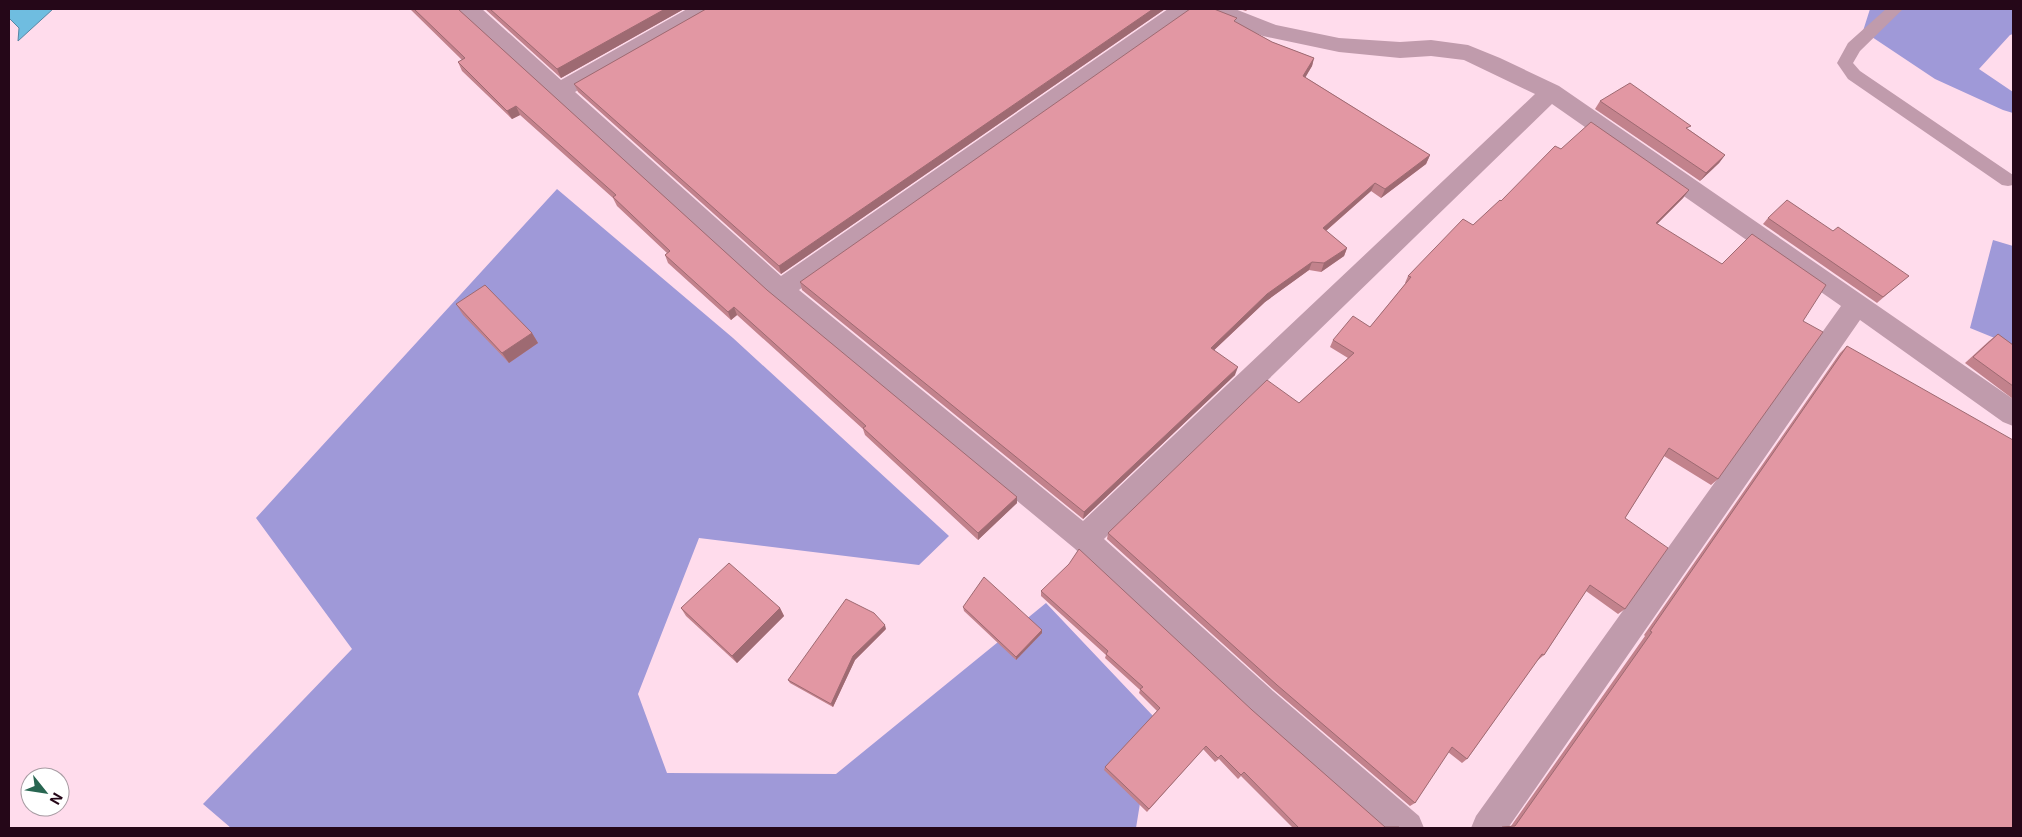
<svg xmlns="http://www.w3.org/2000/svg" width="2022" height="837" viewBox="0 0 2022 837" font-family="Inter,sans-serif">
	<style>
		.forest { fill: #9f99d8 }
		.water { fill: #6fbde0; stroke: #5986a4 }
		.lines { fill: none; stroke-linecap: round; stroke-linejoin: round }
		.lane { fill: #c09bac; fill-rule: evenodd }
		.street { fill: #c09bac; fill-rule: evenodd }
		.wall { fill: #c2828c }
		.shaded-wall { fill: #9e6a72 }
		.building { fill: #e297a3; stroke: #9e6a72 }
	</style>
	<rect width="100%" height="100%" fill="#ffdcec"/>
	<g class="forest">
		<polygon points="1870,9 2013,9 2013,34 2010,35 1979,69 2013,92 2013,113 2003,110 1935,79 1863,31"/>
		<polygon points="557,189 733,338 949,536 919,565 699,538 638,694 667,773 836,774 1046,603 1154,717 1136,828 231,828 203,804 352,649 256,518"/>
		<polygon points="1993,240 2013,246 2013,348 1997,339 1970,328"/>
	</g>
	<polygon class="water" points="9,9 53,9 18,41 19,28 9,18"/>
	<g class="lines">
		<polygon class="lane" points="1886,9 1903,9 1860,51 1853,63 1860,71 2013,175 2013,185 2008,186 2002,185 1848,79 1837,63 1848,43"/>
		<polygon class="street" points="458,9 482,9 561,80 687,9 714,9 711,14 575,92 781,276 1168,9 1194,9 1191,14 799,290 1083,521 1535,94 1464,60 1431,56 1400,58 1339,52 1263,36 1207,14 1204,9 1235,9 1276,25 1339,38 1400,42 1431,40 1468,45 1500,58 1559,86 2013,399 2013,426 2003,422 1860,320 1508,828 1471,828 1476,816 1841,306 1552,104 1104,539 1273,691 1419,816 1424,828 1382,828 1251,713 1074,548 771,297 461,14"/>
	</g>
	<g class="wall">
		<polygon points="410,9 458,9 767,290 1017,503 978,540 865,435 863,429 737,315 731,320 668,263 665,255 667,253 617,206 613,198 520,115 512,119 462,71 458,62 462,60"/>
		<polygon points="485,9 684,9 561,78"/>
		<polygon points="706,9 1165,9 781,274 578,92 574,84"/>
		<polygon points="1239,9 1248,9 1246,11"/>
		<polygon points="1236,22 1272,42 1314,58 1312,66 1305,77 1430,155 1426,164 1381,198 1371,191 1326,231 1347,248 1344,256 1321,272 1309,270 1265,302 1214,350 1235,375 1083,519 802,290 800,282"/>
		<polygon points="1600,101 1688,129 1725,155 1719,163 1700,181 1595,109"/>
		<polygon points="1561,149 1689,190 1683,198 1657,224 1803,321 1718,479 1711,485 1664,456 1625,518 1625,609 1618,614 1586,591 1544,655 1538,660 1538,659 1467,759 1462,763 1448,752 1415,803 1410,806 1274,690 1107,539 1108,533 1299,403 1348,358 1330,347 1333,340 1370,327 1406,283 1405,283 1408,276 1473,225"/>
		<polygon points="1768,218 1902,281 1877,303 1763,224"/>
		<polygon points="456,304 532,333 538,343 509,363 463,315"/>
		<polygon points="1998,334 2013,345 2013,399 1965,363 1989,341"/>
		<polygon points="1847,346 2013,828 1500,828 1502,827 1511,826 1645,636 1644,635 1840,353"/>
		<polygon points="1041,591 1252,710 1385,827 1399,828 1293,828 1241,776 1238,779 1219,759 1215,762 1203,749 1147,812 1104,770 1105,767 1157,711 1139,693 1140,690 1105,658 1106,655 1041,596"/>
		<polygon points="963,607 1042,630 1042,633 1016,660 964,611"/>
		<polygon points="681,608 780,608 784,616 737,663 686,616"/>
		<polygon points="886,629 855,660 833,707 790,683 788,680"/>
	</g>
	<g class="shaded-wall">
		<polygon points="665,9 684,9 561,78 557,69"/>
		<polygon points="1153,9 1165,9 781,274 779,266"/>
		<polygon points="1314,58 1312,66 1301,85 1303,76"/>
		<polygon points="516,106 520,115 512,119 507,111"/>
		<polygon points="1430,155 1426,164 1381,198 1385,189"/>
		<polygon points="1725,155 1719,163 1700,181 1706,173"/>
		<polygon points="1375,183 1371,191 1320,236 1323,228"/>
		<polygon points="1689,190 1683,198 1651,230 1656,223"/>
		<polygon points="1347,248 1344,256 1321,272 1324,263"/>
		<polygon points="1312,262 1309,270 1265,302 1209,355 1211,348 1267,294"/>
		<polygon points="734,307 737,315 731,320 728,312"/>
		<polygon points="532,333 538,343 509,363 502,353"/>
		<polygon points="1238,367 1235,375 1083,519 1084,512"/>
		<polygon points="1017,497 1017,503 978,540 978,533"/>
		<polygon points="780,608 784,616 737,663 732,656"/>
		<polygon points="885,625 886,629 855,660 833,707 831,704 853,656"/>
		<polygon points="1042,630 1042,633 1016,660 1016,657"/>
	</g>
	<g class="building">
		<polygon points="414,9 458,9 767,290 1017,497 978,533 863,428 866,426 734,307 728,312 665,255 670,251 613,197 616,195 516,106 507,111 458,62 465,58"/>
		<polygon points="490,9 665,9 557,69"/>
		<polygon points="706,9 1153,9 779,266 574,84"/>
		<polygon points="1190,9 1214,9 1237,18 1234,21 1272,42 1314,58 1303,76 1430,155 1385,189 1375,183 1323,228 1347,248 1324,263 1312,262 1267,294 1211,348 1238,367 1084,512 800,282"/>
		<polygon points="1630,83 1691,126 1686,128 1725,155 1706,173 1600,101"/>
		<polygon points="1591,122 1689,190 1656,223 1722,264 1752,234 1826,285 1803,321 1823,332 1718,479 1669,448 1625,518 1668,548 1625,609 1590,585 1544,655 1542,654 1467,759 1452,747 1415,803 1277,685 1108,533 1267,380 1299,403 1354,353 1333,340 1353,316 1370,327 1411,277 1408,276 1463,219 1473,225 1500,200 1501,201 1555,146 1561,149"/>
		<polygon points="1787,200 1833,231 1838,227 1909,276 1883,297 1768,218"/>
		<polygon points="485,285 532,333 502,353 456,304"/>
		<polygon points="1998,334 2013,345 2013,386 1973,357"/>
		<polygon points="1847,346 2013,440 2013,828 1501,828 1502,827 1515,826 1652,632 1650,631"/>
		<polygon points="1079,549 1252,710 1385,827 1399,827 1399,828 1299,828 1244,772 1241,775 1221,755 1218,758 1206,746 1149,809 1105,767 1160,708 1140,689 1143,687 1106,654 1108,651 1041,591 1069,564"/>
		<polygon points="729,563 780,608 732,656 681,608"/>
		<polygon points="984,577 1042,630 1016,657 963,607"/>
		<polygon points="846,599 874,613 885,625 853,656 831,704 788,680"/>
	</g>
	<rect width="2022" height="837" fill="none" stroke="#250718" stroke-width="20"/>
	<g transform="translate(45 792) rotate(120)"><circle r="24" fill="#ffffff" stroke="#a89ca3"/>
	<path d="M0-4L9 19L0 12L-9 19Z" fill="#286651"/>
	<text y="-8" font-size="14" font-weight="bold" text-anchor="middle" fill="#250718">N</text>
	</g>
</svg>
